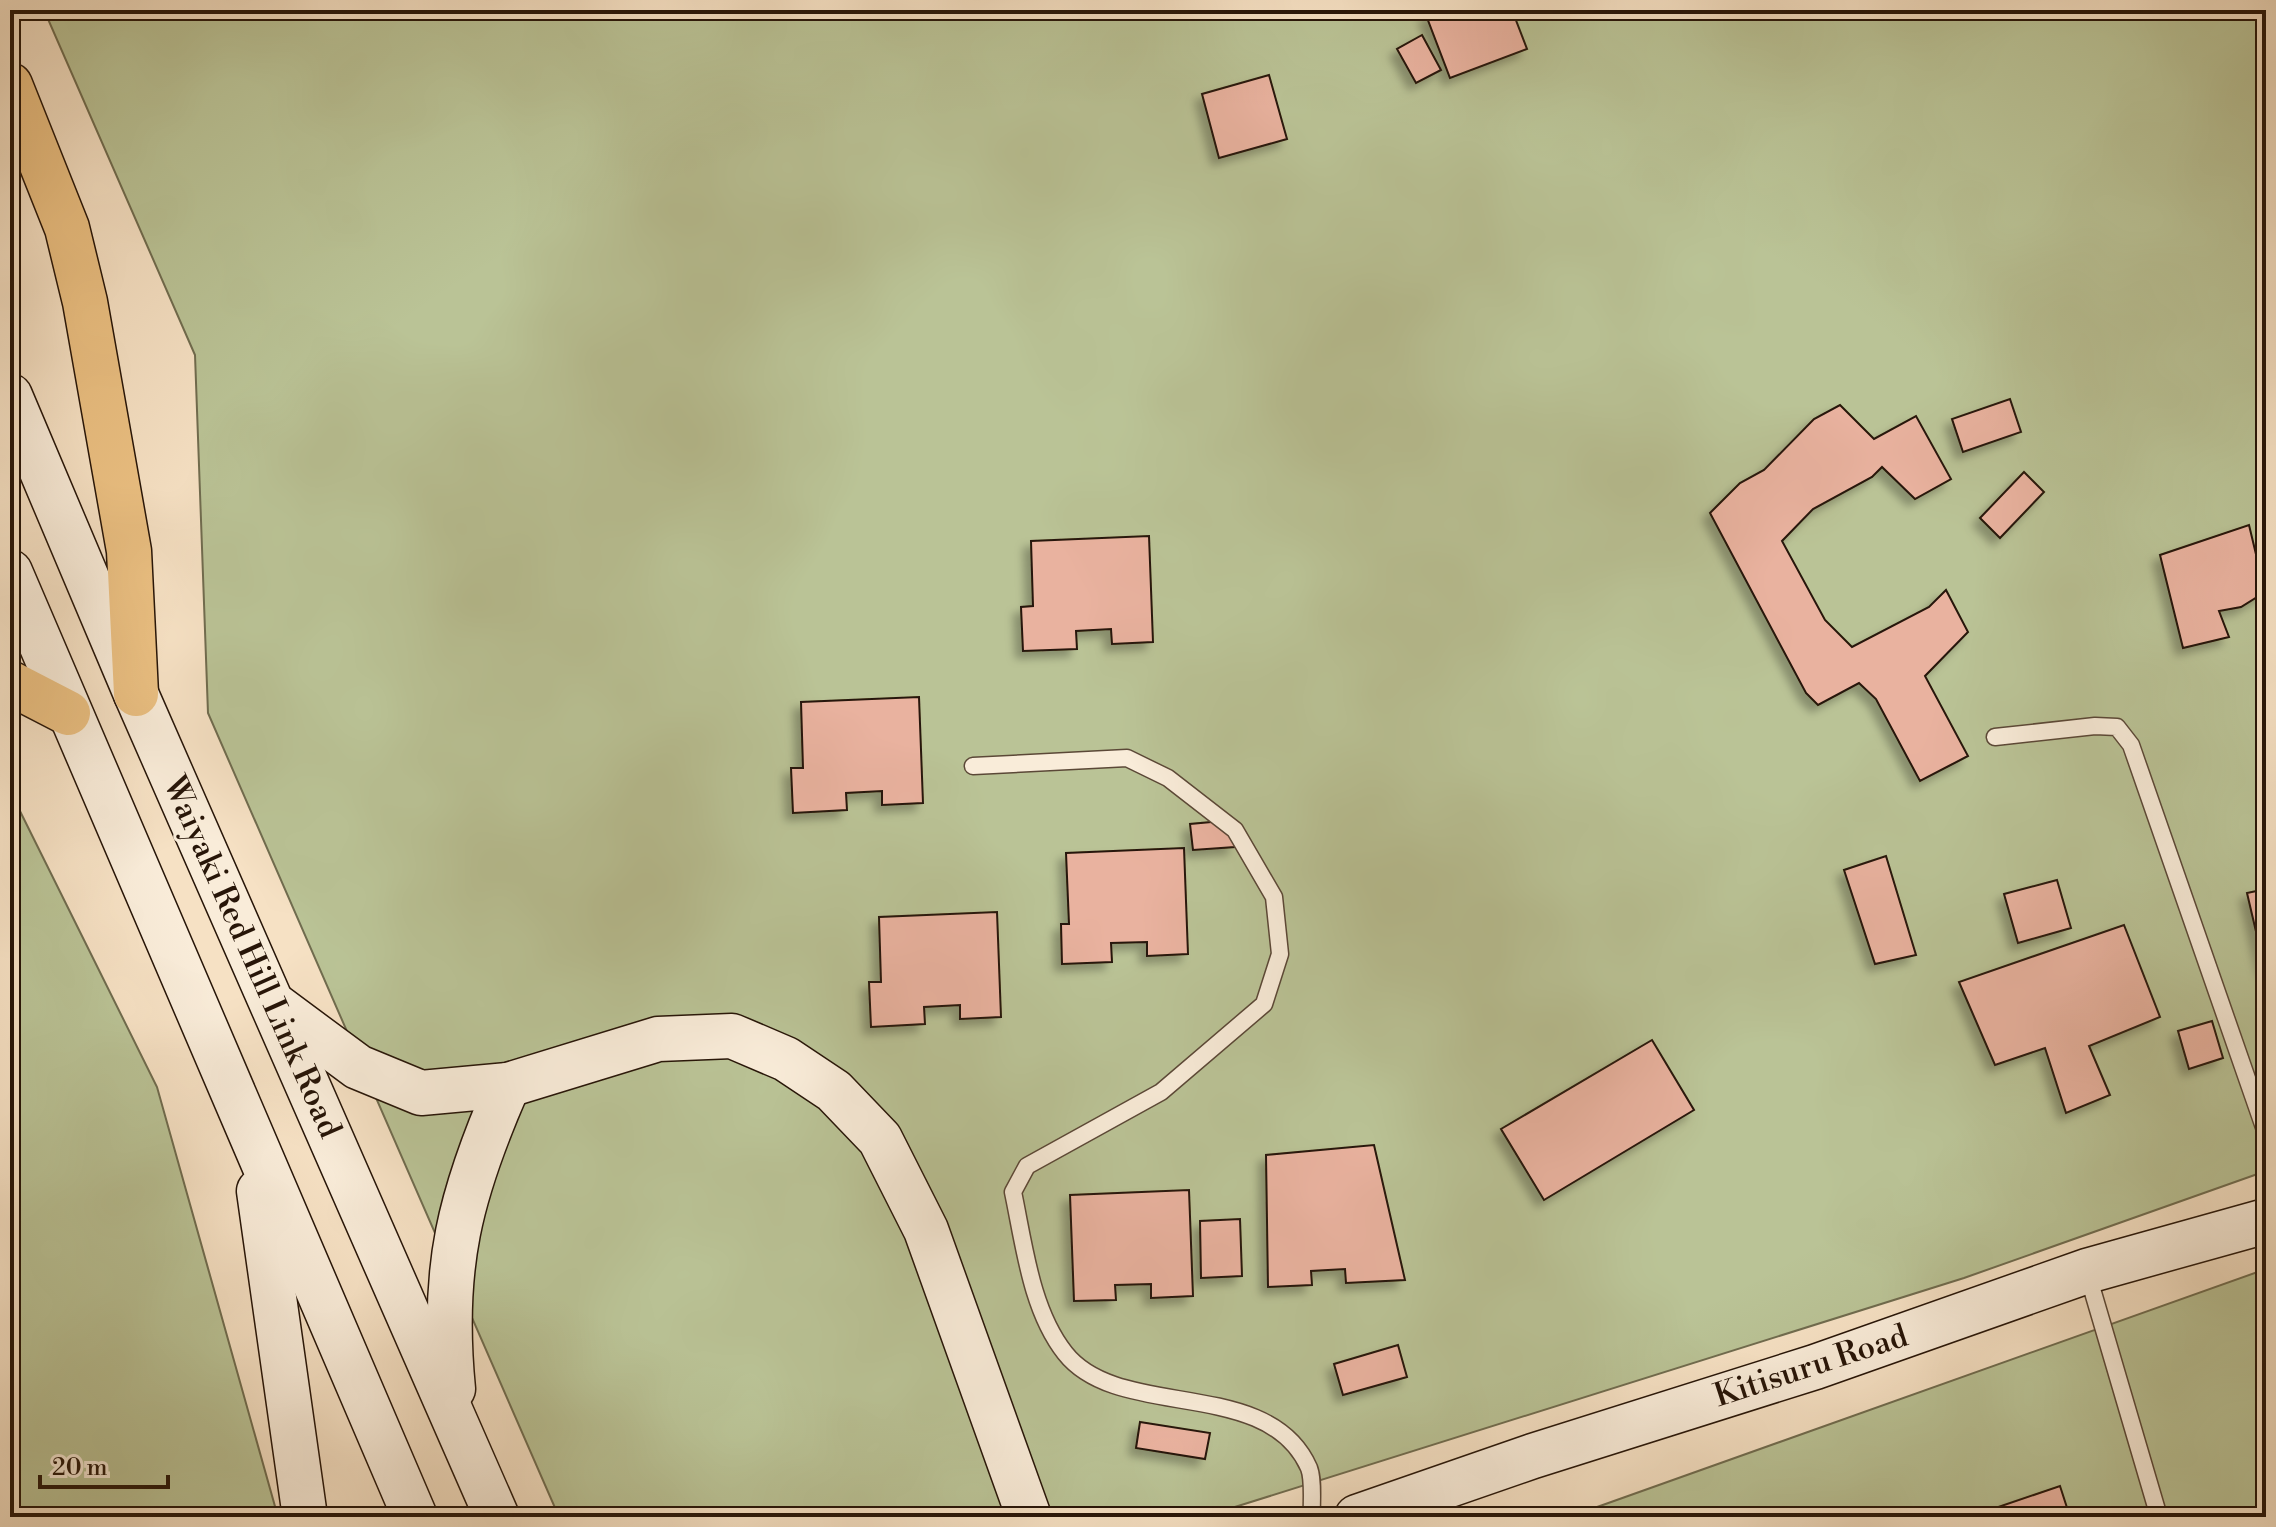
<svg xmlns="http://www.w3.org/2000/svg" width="2276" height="1527" viewBox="0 0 2276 1527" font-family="'Libre Bodoni',serif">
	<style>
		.green { fill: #bac396; stroke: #706c4f; stroke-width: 2 }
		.building { fill: #e9b29f; stroke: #271508; stroke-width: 2; filter: url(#shadow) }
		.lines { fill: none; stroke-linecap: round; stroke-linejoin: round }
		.lane-casing { stroke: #5b4837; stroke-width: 19 }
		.secondary-casing { stroke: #271508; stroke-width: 47 }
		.primary-casing { stroke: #271508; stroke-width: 47 }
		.lane { stroke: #f9ecd9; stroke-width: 16 }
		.secondary { stroke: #f9ecd9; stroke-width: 44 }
		.primary { stroke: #ebc082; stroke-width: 44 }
		.labels { text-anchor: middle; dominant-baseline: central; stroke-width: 6; stroke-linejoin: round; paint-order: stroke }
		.street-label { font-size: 32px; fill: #271508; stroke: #f9ecd9 }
	</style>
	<defs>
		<filter id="shadow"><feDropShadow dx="-7" dy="7" stdDeviation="4" flood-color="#0004"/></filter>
	</defs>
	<rect width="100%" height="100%" fill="#f6e1c4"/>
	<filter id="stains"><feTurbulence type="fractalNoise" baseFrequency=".0025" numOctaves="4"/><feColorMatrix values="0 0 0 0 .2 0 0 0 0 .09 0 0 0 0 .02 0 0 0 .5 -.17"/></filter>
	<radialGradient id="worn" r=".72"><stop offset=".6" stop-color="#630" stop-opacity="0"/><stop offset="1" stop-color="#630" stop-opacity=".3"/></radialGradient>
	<g class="green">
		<polygon points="44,10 2266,10 2266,1171 1964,1278 1203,1517 559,1517 208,713 195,355"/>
		<polygon points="10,791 157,1087 278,1517 10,1517"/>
		<polygon points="2266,1269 2266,1517 1569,1517"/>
	</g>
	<g class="building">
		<polygon points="1438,10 1512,10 1527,49 1450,78 1426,15"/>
		<polygon points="1422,35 1441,70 1416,83 1397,49"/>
		<polygon points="1269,75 1287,139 1219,158 1202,94"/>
		<polygon points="2010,399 2021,432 1963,452 1952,419"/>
		<polygon points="1840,405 1874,439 1916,416 1951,479 1915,499 1882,467 1872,477 1813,509 1782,541 1825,620 1852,647 1929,607 1946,590 1968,632 1925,676 1968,756 1920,781 1876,699 1859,683 1818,705 1806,693 1710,513 1740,483 1764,470 1814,419"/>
		<polygon points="2024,472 2044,492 2000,538 1980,518"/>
		<polygon points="2249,525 2265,592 2241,607 2219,611 2229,637 2183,648 2160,555"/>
		<polygon points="1149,536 1153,642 1112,644 1111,629 1076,631 1077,649 1023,651 1021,607 1033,606 1031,541"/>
		<polygon points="919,697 923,803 882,805 882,791 846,793 847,810 793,813 791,768 803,768 801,702"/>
		<polygon points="1233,820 1235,847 1193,850 1190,824"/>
		<polygon points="1184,848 1188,954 1147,956 1147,942 1111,943 1112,962 1062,964 1061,924 1069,924 1066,853"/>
		<polygon points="1886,856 1916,955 1875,964 1844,870"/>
		<polygon points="2057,880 2071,928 2018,943 2004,894"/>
		<polygon points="2266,889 2266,970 2265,970 2247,893"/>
		<polygon points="997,912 1001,1017 960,1019 960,1005 924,1007 925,1024 871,1027 869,982 881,982 879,917"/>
		<polygon points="2124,925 2160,1017 2089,1046 2110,1095 2066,1113 2045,1048 1995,1065 1959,982"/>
		<polygon points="2212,1021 2223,1058 2189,1069 2178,1031"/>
		<polygon points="1652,1040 1694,1110 1544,1200 1501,1129"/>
		<polygon points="1374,1145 1405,1280 1346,1283 1345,1269 1311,1271 1312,1285 1268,1287 1266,1155"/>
		<polygon points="1189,1190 1193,1296 1151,1298 1151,1284 1115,1285 1116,1300 1074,1301 1070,1195"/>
		<polygon points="1240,1219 1242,1276 1201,1278 1200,1221"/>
		<polygon points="1398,1345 1407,1377 1343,1395 1334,1364"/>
		<polygon points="1140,1422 1210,1433 1205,1459 1136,1448"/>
		<polygon points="2060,1486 2070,1517 1969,1517"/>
	</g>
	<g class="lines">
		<defs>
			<g id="lane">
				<polyline points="1995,737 2095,726 2117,727 2131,745 2266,1133"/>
				<path d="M973,766L1127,758L1168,778L1235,830L1274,897L1280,954L1264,1004L1161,1092L1027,1166L1013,1192C1024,1244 1031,1310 1065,1353C1119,1422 1268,1375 1309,1468C1314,1481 1311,1503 1312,1517"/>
				<polyline points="2087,1272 2159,1517"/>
			</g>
			<g id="secondary">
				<polyline points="10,396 136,694 497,1517"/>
				<polyline points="10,572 415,1517"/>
				<polyline points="277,1007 358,1067 421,1093 508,1085 658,1039 732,1036 786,1059 834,1091 880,1139 926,1230 1029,1517"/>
				<polyline points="259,1191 305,1517"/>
				<path d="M453,1389C441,1268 460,1194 508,1085"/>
				<polyline points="1357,1517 1533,1456 1815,1367 2087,1271 2266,1221"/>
			</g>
			<g id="primary">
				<polyline points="10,85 67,228 85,302 129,551 136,694"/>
				<polyline points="10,683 68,713"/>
			</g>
		</defs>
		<use href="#lane" class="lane-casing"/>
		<use href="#secondary" class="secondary-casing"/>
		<use href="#primary" class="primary-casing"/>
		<use href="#lane" class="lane"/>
		<use href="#secondary" class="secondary"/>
		<use href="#primary" class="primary"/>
	</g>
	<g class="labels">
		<g class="street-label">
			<text transform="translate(252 957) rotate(66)">Waiyaki Red Hill Link Road</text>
			<text transform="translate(1811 1366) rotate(-18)">Kitisuru Road</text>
		</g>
	</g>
	<rect width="2276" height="1527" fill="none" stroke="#f6e1c4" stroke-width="40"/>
	<rect x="12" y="12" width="2252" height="1503" fill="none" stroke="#271508" stroke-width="4"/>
	<rect x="20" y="20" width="2236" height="1487" fill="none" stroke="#271508" stroke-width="2"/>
	<path d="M40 1475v12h128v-12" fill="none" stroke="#271508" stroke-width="4"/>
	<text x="52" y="1475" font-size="24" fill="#271508" stroke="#f9ecd9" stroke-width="6" paint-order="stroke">20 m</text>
	<rect width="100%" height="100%" filter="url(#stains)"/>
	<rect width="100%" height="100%" fill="url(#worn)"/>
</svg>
